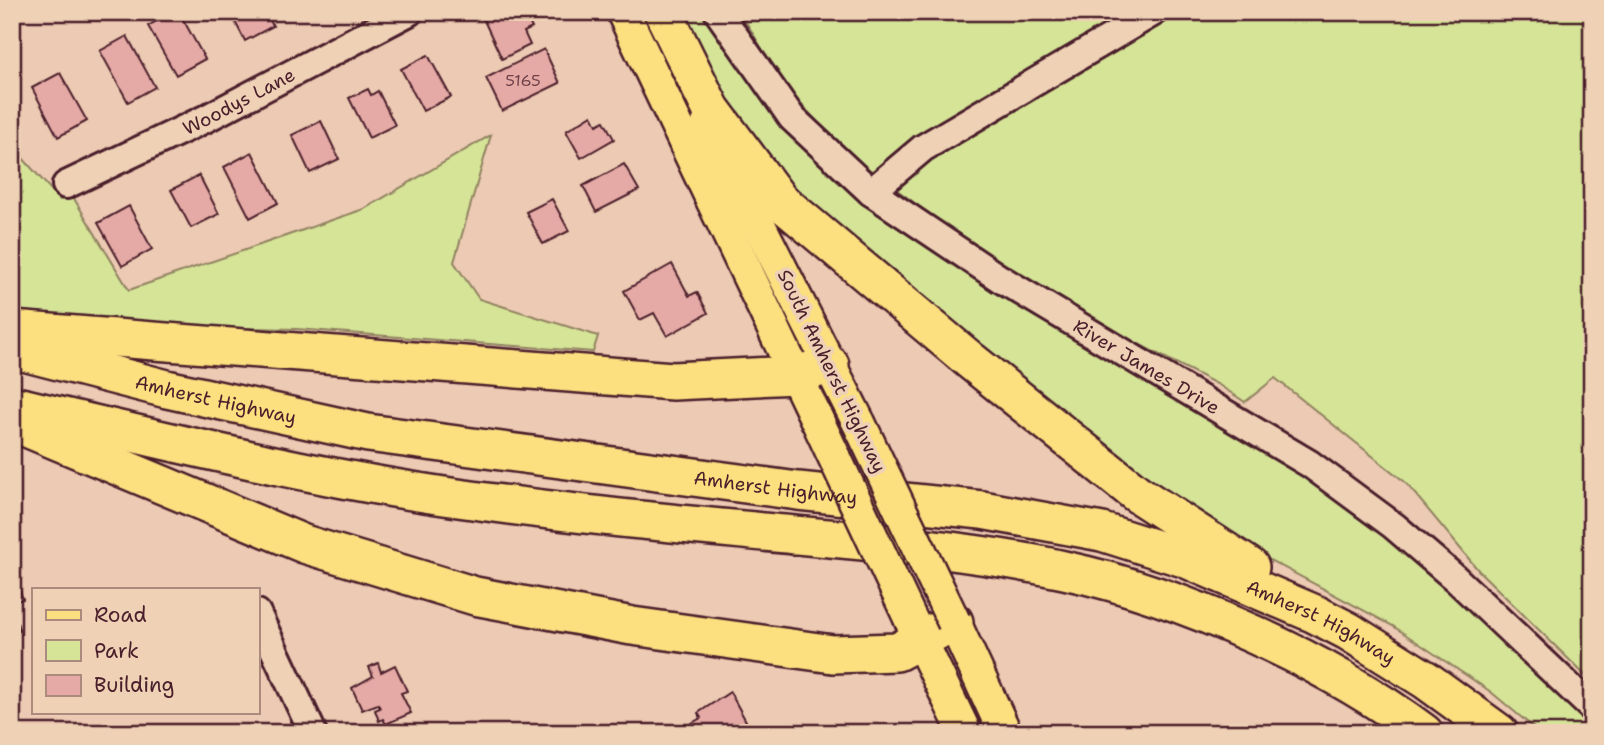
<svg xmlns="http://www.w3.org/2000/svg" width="1604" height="745" viewBox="0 0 1604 745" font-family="'Shantell Sans',sans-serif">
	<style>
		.green { fill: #d5e497; stroke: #908261; stroke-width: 2 }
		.building { fill: #e5aaa5; stroke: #4a1f2b; stroke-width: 2 }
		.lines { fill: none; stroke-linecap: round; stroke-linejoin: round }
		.minor-casing { stroke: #4a1f2b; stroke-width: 32 }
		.major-casing { stroke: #4a1f2b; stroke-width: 37 }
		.highway-casing { stroke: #4a1f2b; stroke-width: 42 }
		.minor { stroke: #efd2b6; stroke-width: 26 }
		.major { stroke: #fce080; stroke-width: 32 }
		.highway { stroke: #fce080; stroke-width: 37 }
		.major-bridge-casing { stroke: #4a1f2b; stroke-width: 37; stroke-linecap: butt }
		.major-bridge { stroke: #fce080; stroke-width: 32 }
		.labels { text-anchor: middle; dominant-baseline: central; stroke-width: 7; stroke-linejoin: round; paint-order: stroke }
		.number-label { font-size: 16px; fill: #71424a }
		.street-label { font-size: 19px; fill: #4a1f2b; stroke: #efd2b6 }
	</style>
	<rect width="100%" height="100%" fill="#edcab3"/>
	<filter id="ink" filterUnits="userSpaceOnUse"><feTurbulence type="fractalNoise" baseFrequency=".0143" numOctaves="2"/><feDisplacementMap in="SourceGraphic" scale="14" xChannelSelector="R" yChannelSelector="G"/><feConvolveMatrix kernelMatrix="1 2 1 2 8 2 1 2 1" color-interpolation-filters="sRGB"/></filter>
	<g filter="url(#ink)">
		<g class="green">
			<polygon points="674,12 707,12 799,142 834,175 867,201 1198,405 1374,521 1501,632 1592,721 1592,733 1540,733 1491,692 1393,626 1184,514 863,262 747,143"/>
			<polygon points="740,12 1592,12 1592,682 1479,571 1405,482 1275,378 1245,402 1219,385 1119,334 975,248 845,151 785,87"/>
			<polygon points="491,135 454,262 479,299 598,336 593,352 297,329 127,326 12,317 12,146 60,200 73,197 129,290 364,209"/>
		</g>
		<g class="building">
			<polygon points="173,12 179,12 205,59 176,75 148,26"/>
			<polygon points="230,12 266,12 273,26 245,41"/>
			<polygon points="480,12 524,12 532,28 524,32 530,45 502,59"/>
			<polygon points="127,36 155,87 128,102 100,51"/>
			<polygon points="544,49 560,83 502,111 486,78"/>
			<polygon points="428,55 451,97 423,111 401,69"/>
			<polygon points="60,73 87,121 58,137 32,88"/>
			<polygon points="368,89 371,95 378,91 395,125 369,138 349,98"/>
			<polygon points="592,115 597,125 604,121 614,139 581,158 566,131"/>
			<polygon points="321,121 339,159 310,173 292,135"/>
			<polygon points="252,152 278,203 250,218 224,167"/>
			<polygon points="624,164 639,190 596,212 583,186"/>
			<polygon points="199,175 219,214 191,228 171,190"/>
			<polygon points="552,199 569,231 543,244 526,212"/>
			<polygon points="129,206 152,249 122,266 98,223"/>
			<polygon points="672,264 689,296 697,292 708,313 667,336 654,313 640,320 624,291"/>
			<polygon points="17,584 23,599 14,602 17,611 12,613 12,585"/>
			<polygon points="17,622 20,631 12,634 12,624"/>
			<polygon points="378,663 381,672 395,665 407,691 401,693 411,713 386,724 383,719 379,721 375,710 380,708 378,704 362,710 352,688 373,676 369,667"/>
			<polygon points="730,692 747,723 730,733 697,733 692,723 701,718 698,713"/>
			<polygon points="247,726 250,733 234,733"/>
			<polygon points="878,726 881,733 865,733"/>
		</g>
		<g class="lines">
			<defs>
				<g id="minor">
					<path id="s1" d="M718,12L792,118L871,192L999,278L1310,464L1394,526L1456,579L1592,708"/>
					<path id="s2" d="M66,185L205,119L409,12"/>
					<polyline points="871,192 923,148 1154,12"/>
					<polyline points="257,613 313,733"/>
				</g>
				<g id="major">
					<polyline points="623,12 817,420"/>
					<polyline points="708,124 859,423"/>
					<polyline points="910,618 965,733"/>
					<polyline points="954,622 1005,733"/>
				</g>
				<g id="highway">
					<polyline points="663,12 711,109 779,200 971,361 1136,493 1250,567"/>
					<polyline points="12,330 673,381 795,375 830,365"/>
					<path id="s3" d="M12,349L167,389L368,433L798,491L982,510L1102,532L1184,558L1315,614L1348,631L1426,680L1499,733"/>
					<path d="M12,405C160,439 308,477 458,498C570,514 682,524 795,535C885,543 976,551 1064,570C1184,596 1326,660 1424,733"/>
					<polyline points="17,424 304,544 475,596 632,626 833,654 897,652 954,622"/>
				</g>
			</defs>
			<use href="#minor" class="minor-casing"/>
			<use href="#major" class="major-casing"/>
			<use href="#highway" class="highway-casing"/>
			<use href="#minor" class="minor"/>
			<use href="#major" class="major"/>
			<use href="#highway" class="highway"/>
			<defs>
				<g id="major-bridge">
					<polyline points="817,420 910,618"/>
					<polyline points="859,423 954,622"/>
				</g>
			</defs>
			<use href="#major-bridge" class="major-bridge-casing"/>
			<use href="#major-bridge" class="major-bridge"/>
		</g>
	</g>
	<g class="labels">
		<g class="number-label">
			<text x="523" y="80">5165</text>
		</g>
		<g class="street-label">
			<text stroke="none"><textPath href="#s2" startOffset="192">Woodys Lane</textPath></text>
			<text stroke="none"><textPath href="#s1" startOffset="564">River James Drive</textPath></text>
			<text transform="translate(832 371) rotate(64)">South Amherst Highway</text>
			<text stroke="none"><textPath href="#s3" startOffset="210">Amherst Highway</textPath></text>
			<text stroke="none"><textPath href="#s3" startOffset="777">Amherst Highway</textPath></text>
			<text stroke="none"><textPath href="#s3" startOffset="1344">Amherst Highway</textPath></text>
		</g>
	</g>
	<rect width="1604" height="745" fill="none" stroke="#efd2b6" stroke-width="42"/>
	<rect x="21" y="21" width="1562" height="703" fill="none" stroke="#4a1f2b" stroke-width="2.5" filter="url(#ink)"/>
	<rect x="32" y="588" width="228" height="126" fill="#efd2b6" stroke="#ad8a7e" stroke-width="2"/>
	<rect x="46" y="610" width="35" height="10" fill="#fce080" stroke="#ad8a7e" stroke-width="2"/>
	<text x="94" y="622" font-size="21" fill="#4a1f2b">Road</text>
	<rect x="46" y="640" width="35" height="21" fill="#d5e497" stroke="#ad8a7e" stroke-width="2"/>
	<text x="94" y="658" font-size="21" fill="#4a1f2b">Park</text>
	<rect x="46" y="675" width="35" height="21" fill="#e5aaa5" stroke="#ad8a7e" stroke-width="2"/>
	<text x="94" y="692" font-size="21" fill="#4a1f2b">Building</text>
</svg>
